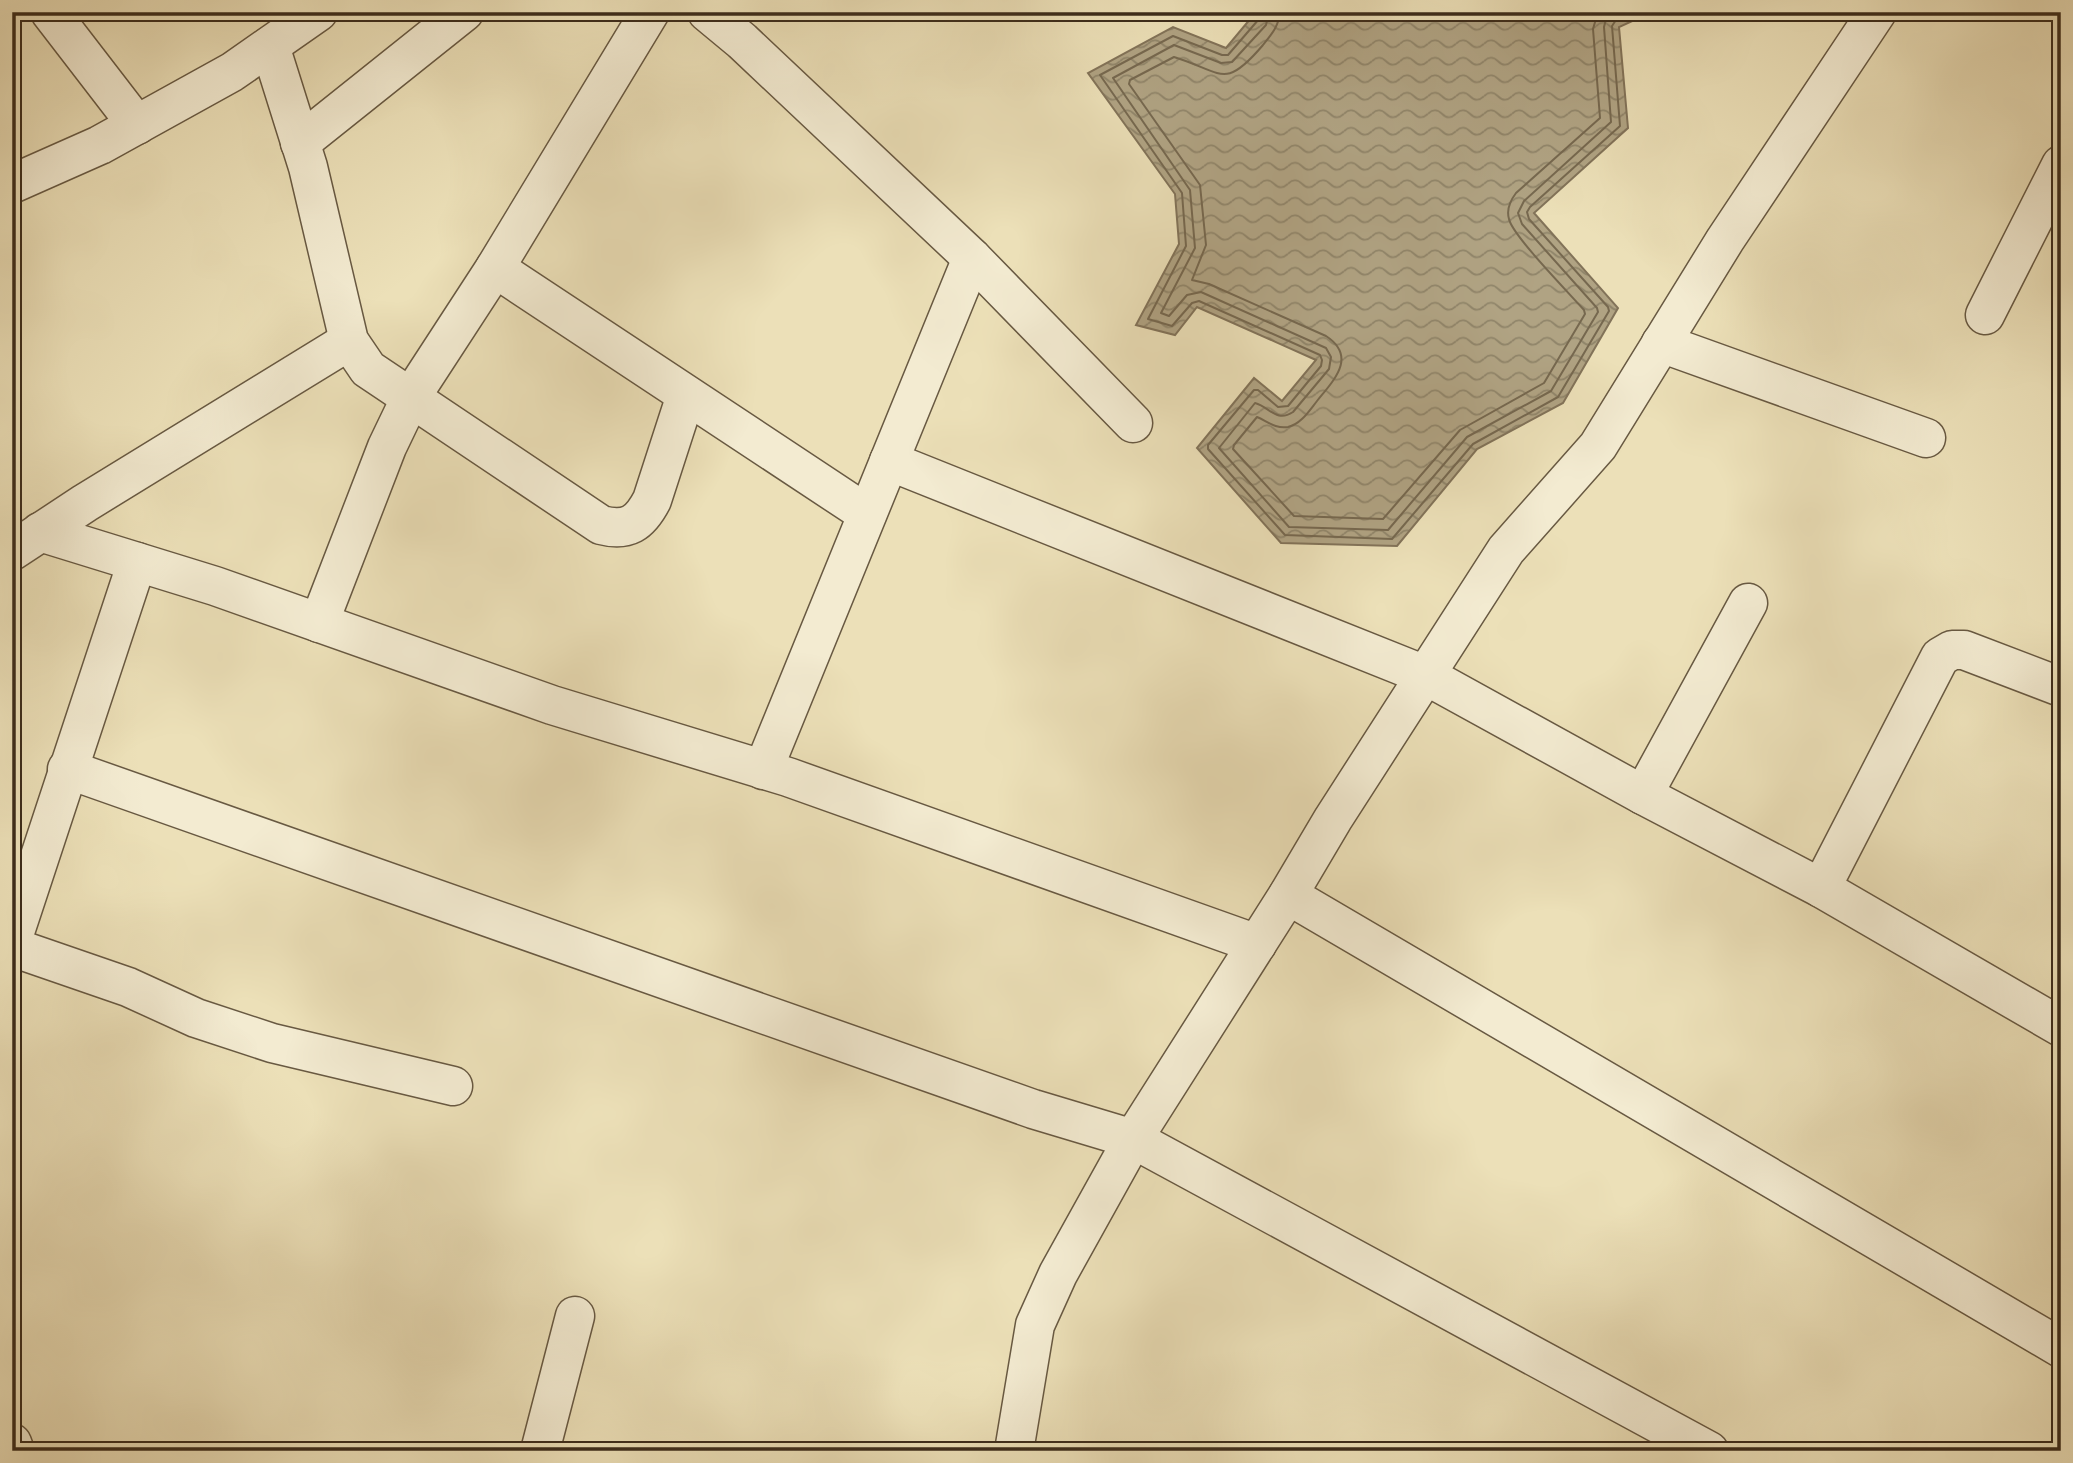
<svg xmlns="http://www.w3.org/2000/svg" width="2073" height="1463" viewBox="0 0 2073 1463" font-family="'IM FELL DW Pica',serif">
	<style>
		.water { fill: url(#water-waves); stroke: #827359; stroke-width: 2 }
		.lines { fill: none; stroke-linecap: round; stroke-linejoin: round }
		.shore { stroke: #76684f; stroke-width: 2 }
		.minor-casing { stroke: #685942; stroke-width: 41 }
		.minor { stroke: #f3ebd1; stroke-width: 38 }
	</style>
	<defs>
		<pattern id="water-waves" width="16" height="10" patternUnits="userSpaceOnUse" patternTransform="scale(1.75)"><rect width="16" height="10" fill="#b0a383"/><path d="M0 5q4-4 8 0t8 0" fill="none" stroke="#90856a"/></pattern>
	</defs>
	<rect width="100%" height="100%" fill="#ece0b8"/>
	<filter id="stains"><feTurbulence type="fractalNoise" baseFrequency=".00286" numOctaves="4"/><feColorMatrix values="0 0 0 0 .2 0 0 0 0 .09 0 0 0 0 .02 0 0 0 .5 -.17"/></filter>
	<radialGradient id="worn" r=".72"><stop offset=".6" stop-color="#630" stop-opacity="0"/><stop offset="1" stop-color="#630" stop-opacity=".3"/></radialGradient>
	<polygon class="water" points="1256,12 1652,12 1619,27 1628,128 1534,213 1618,308 1563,403 1477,449 1397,546 1281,543 1197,448 1254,378 1282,401 1316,360 1197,307 1175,335 1136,325 1179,244 1175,194 1088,73 1173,27 1226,48"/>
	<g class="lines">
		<g class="shore">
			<polyline points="1260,12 1259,19 1228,55 1222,55 1173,36 1100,75 1182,193 1186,246 1148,319 1172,326 1192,303 1199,301 1320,355 1322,360 1321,366 1288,406 1278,407 1258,390 1254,390 1208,445 1208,449 1285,535 1392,539 1473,444 1558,397 1609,311 1608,307 1529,219 1527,212 1530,207 1620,126 1612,26 1616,20 1634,12"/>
			<path d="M1269,12L1266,25L1232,62L1221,63L1174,45L1113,78L1190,190L1195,248L1161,313L1169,316L1187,295L1201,292L1326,348L1331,357L1329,369L1293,412C1276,423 1270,407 1255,403L1219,448L1289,527L1388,530L1467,437L1551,391L1598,312L1597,308L1522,224L1518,213L1524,201L1611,122L1604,27L1606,19L1613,12"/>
			<path d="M1280,12C1279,26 1271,35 1263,45C1224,91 1223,72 1174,57L1130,80L1129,84L1200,185L1206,245L1192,280L1209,284L1326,336C1358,357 1333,381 1317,401C1309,411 1301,424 1288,427C1275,429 1267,421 1257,417L1234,445L1233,449L1294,516L1383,519L1460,430L1544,383L1585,314L1584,310C1570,294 1512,235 1509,219C1506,209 1510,201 1516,193L1600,118L1593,29L1598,12"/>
		</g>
		<defs>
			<g id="minor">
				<polyline points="50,12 137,125"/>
				<polyline points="707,12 742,41 972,258 1133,423"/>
				<path d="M270,46L308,167L349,341L368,369L601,525C628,532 640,523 652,500L686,395"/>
				<polyline points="300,143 464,12"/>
				<polyline points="12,184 100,145 232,72 318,12"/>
				<polyline points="495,268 867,514"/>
				<polyline points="1985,315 2061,165"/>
				<polyline points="1661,343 1926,438"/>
				<polyline points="889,461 1425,675 1643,795 1821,888 2061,1027"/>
				<polyline points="40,532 215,586 552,705 788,777 1257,944"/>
				<polyline points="12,551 85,503 349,341"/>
				<polyline points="319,623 387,447 411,397 495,268 650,12"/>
				<polyline points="67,769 1033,1109 1133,1139 1709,1451"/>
				<polyline points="763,770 972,258"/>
				<polyline points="1643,795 1748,603"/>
				<polyline points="1821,888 1940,657 1952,650 1964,650 2061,687"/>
				<polyline points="1288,895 2061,1348"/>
				<polyline points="12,941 137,562"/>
				<polyline points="12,947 128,987 196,1018 272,1043 453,1086"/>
				<polyline points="12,1443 15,1451"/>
				<polyline points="540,1451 575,1316"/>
				<polyline points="1014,1451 1035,1325 1058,1274 1133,1139 1288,895 1333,819 1506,550 1598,446 1725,240 1877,12"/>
			</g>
		</defs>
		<use href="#minor" class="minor-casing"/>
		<use href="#minor" class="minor"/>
	</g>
	<rect width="2073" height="1463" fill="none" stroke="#ece0b8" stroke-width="42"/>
	<rect x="14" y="14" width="2045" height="1435" fill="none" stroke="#3c2c1b" stroke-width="3.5"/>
	<rect x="21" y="21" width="2031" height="1421" fill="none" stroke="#3c2c1b" stroke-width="2"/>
	<rect width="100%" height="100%" filter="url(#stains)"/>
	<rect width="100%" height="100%" fill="url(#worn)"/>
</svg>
